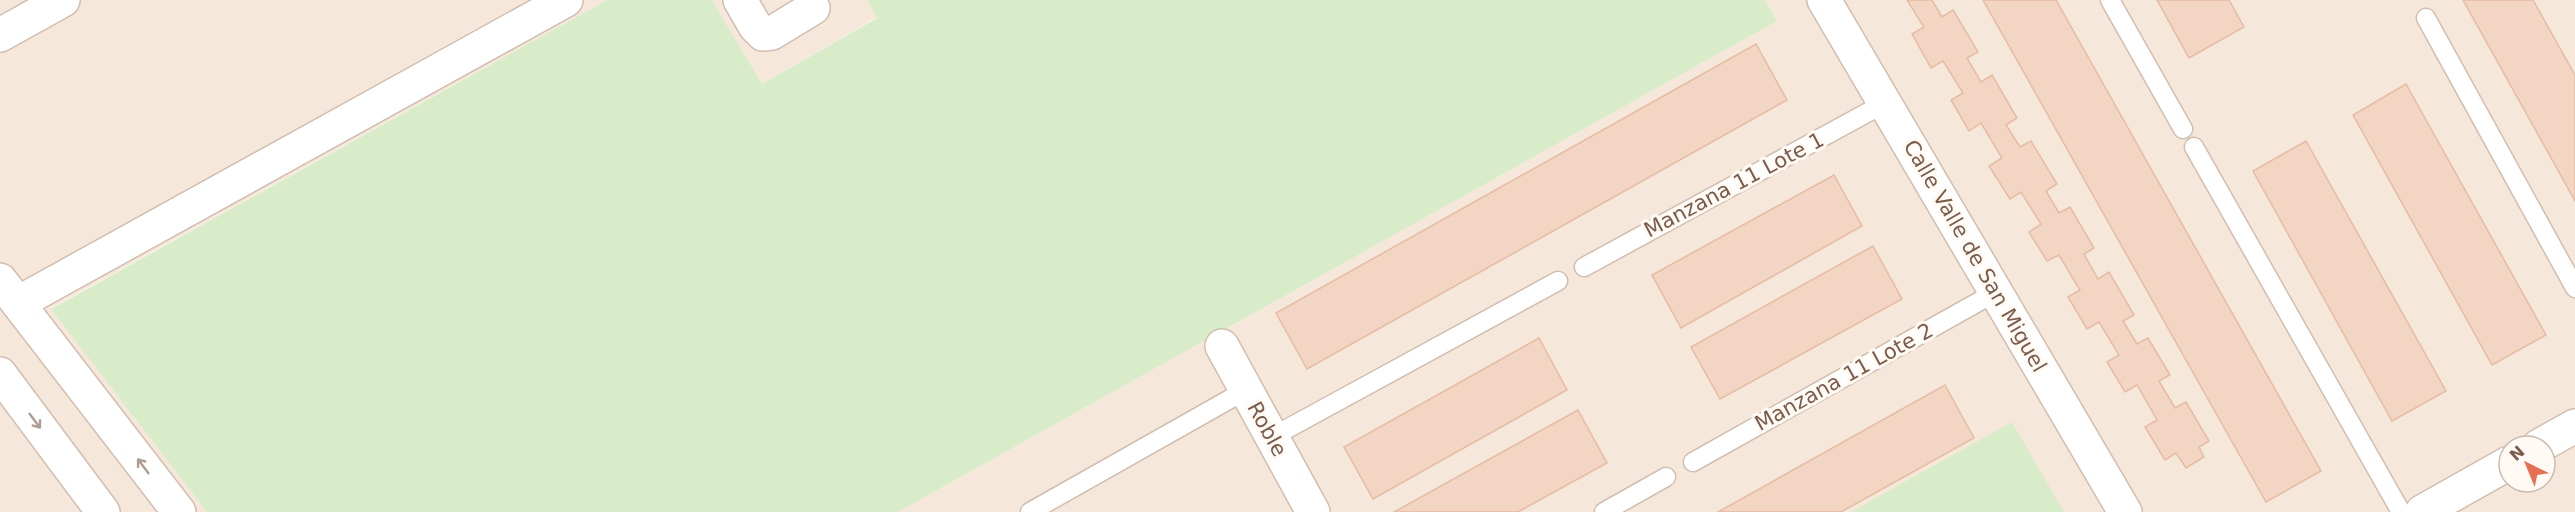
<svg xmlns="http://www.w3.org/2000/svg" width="2575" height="512" viewBox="0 0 2575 512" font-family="'DejaVu Sans',sans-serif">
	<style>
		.residential { fill: #f5e8da; fill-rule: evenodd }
		.green { fill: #d8ecc9 }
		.building { fill: #f3d5c3; stroke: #e6bba3; stroke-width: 1.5 }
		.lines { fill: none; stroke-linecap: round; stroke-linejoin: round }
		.service-casing { stroke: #d1beb0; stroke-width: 21 }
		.minor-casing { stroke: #d1beb0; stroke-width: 36 }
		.service { stroke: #fff; stroke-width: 18 }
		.minor { stroke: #fff; stroke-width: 33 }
		.oneway { stroke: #af9d94 }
		.labels { text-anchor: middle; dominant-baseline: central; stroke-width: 6; stroke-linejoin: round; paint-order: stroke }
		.street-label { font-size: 21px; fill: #7a5c4d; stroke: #fffaf3 }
	</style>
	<rect width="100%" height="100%" fill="#fdf6ec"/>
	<g class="residential">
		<polygon points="0,0 607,0 51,308 207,512 0,512"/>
		<polygon points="712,0 867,0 877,17 762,84"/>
		<path d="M1765,0H2575V512H898L1777,21ZM2509,446H2545V482H2509Z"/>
	</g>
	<g class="green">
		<polygon points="607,0 712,0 762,84 877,18 867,0 1765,0 1777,21 898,512 207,512 51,309"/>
		<polygon points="2012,422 2064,512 1851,512"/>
	</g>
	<g class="building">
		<polygon points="1907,0 1932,0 1942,17 1953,10 1978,52 1967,58 1981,82 1992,75 2017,118 2006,125 2008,128 2020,147 2031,141 2057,184 2046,191 2059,213 2070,207 2094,248 2084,254 2098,279 2109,272 2134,315 2123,321 2137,344 2148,338 2170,375 2159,381 2175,408 2186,402 2209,441 2199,447 2204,457 2186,468 2176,453 2165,460 2145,427 2157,420 2137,385 2125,392 2107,362 2119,355 2099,322 2087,329 2068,297 2080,290 2059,255 2047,261 2029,232 2041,224 2021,192 2010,199 1989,166 2002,158 1981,123 1969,131 1951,100 1963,93 1943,61 1931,68 1912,34 1924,27"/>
		<polygon points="1983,0 2056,0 2321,471 2266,502"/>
		<polygon points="2157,0 2229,0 2244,27 2189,58"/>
		<polygon points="2463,0 2533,0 2575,75 2575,201"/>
		<polygon points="1756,44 1787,100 1307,369 1276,313"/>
		<polygon points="2406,84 2546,335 2492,365 2353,115"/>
		<polygon points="2306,141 2446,391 2392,421 2253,171"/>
		<polygon points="1834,175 1862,226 1681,328 1652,275"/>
		<polygon points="1873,246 1902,299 1720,399 1691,347"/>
		<polygon points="1539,338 1567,390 1373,499 1344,447"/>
		<polygon points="1945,385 1974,438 1841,512 1718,512"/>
		<polygon points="1578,410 1607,463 1518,512 1394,512"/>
	</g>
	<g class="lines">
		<defs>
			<g id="service">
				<polyline points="2110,0 2183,129"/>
				<polyline points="2426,18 2575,288"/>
				<polyline points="2194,147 2401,512"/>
				<polyline points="1584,267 1885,103"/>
				<polyline points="1272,437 1558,281"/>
				<polyline points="1693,462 1996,292"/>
				<polyline points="1030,512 1246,390"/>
				<polyline points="1604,512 1666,477"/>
			</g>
			<g id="minor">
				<polyline points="740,0 755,26 763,34 772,33 813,8"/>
				<polyline points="1824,0 2125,512"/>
				<polyline points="0,35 63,0"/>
				<polyline points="0,280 179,512"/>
				<polyline points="18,303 566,0"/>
				<polyline points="1222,346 1313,512"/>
				<polyline points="0,374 103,512"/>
				<polyline points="2539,446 2575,426"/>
				<polyline points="2422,512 2509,463"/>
			</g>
		</defs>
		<use href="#service" class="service-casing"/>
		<use href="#minor" class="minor-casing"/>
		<use href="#service" class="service"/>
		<use href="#minor" class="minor"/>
	</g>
	<defs><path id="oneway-shaft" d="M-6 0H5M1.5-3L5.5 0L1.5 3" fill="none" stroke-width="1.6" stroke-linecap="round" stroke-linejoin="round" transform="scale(1.5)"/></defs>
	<g class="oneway">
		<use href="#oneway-shaft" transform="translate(35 421) rotate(53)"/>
		<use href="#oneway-shaft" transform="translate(143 466) rotate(-127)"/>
	</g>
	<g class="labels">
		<g class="street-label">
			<text transform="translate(1734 185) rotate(-28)">Manzana 11 Lote 1</text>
			<text transform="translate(1975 256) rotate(60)">Calle Valle de San Miguel</text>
			<text transform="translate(1844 377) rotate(-29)">Manzana 11 Lote 2</text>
			<text transform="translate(1267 429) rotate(61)">Roble</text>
		</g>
	</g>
	<g transform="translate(2527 464) rotate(317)"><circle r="28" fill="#fffaf3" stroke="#cabbb1" stroke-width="1.5"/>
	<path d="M0-4.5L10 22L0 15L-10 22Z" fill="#e76f51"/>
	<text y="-9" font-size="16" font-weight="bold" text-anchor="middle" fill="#7a5c4d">N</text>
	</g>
</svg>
